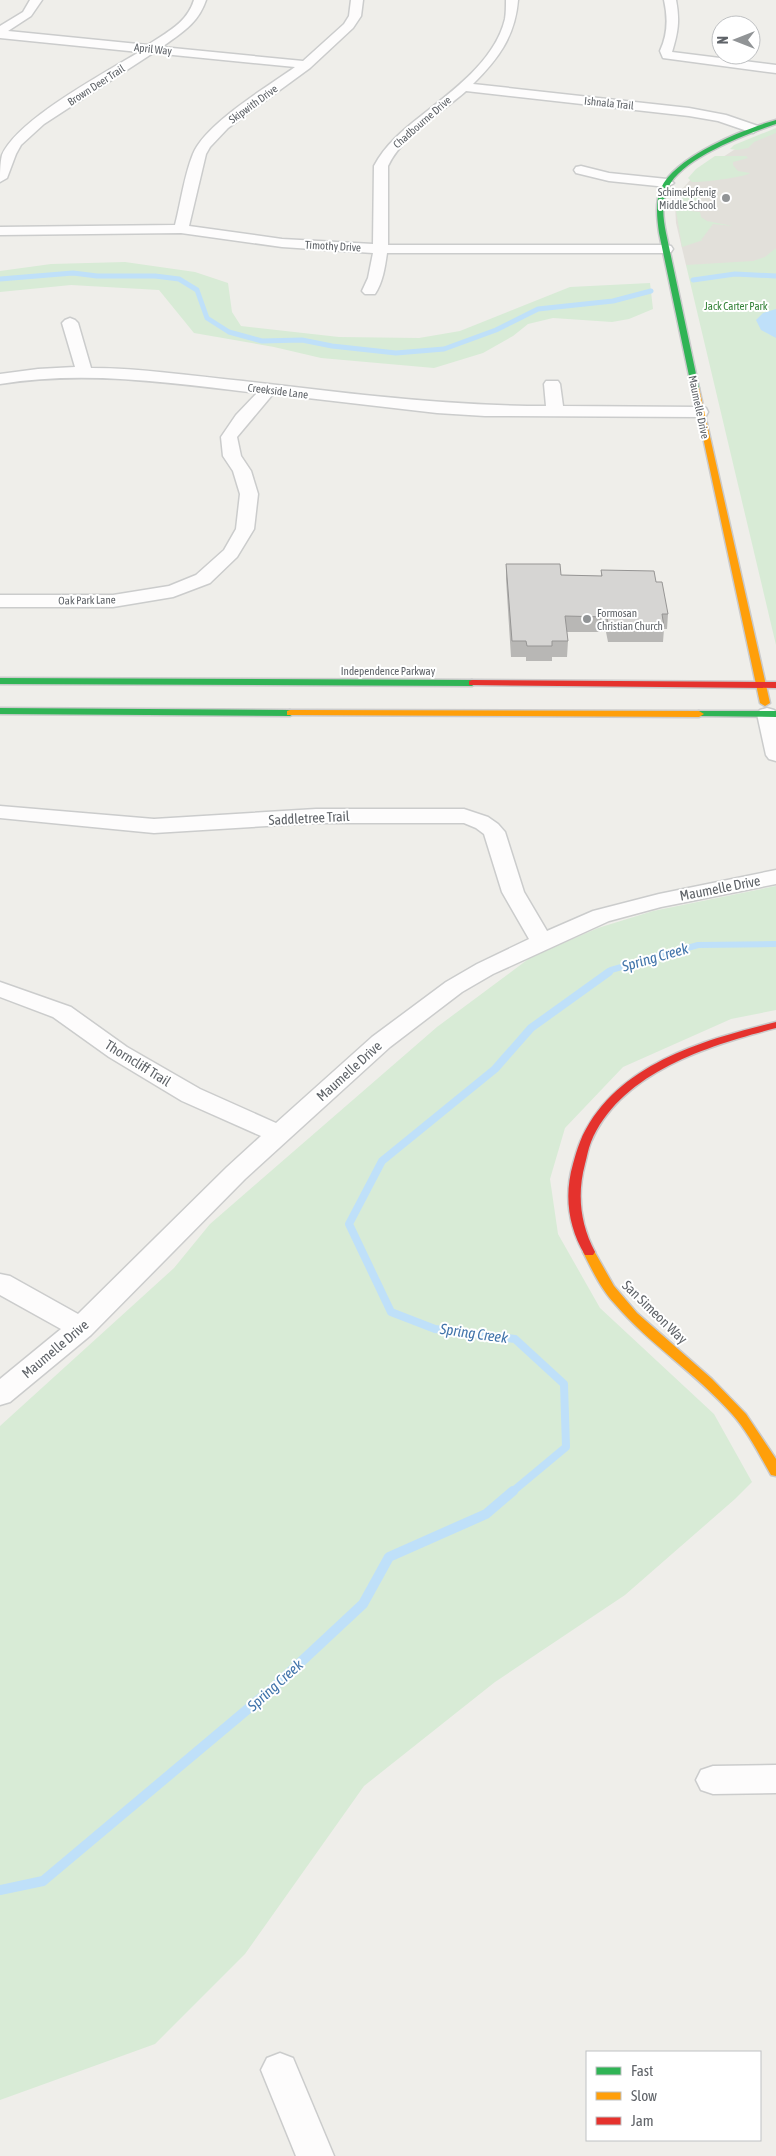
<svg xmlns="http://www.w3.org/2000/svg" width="776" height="2156" viewBox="0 0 776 2156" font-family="'Asap Condensed',sans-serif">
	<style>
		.education { fill: #e2e0da }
		.green { fill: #d8ebd6 }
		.water { fill: #bfe0f9 }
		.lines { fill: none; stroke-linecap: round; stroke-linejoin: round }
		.stream-far3 { stroke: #bfe0f9; stroke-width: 5 }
		.stream-far2 { stroke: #bfe0f9; stroke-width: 6 }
		.stream-far1 { stroke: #bfe0f9; stroke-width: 8 }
		.stream { stroke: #bfe0f9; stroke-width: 10 }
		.street-casing { stroke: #cbcccc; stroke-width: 3 }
		.fast-casing { stroke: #cacacb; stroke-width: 3 }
		.slow-casing { stroke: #cacacb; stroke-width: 3 }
		.jam-casing { stroke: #cacacb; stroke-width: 3 }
		.street { fill: #fdfcfc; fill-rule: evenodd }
		.fast { fill: #30b455; fill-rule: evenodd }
		.slow { fill: #ff9f0a; fill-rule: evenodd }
		.jam { fill: #e5322d; fill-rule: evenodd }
		.wall { fill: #b8b7b5 }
		.building { fill: #d6d5d3; stroke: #969594 }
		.poi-dot { fill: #919496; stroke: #fff; stroke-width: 2 }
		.labels { text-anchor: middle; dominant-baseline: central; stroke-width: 4; stroke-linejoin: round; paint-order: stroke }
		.far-street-label { font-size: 11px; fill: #5f6368; stroke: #fff }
		.far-poi-label { font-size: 11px; fill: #5f6368; stroke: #fff; text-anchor: end }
		.far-park-label { font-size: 11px; fill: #348238; stroke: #fff }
		.street-label { font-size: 14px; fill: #5f6368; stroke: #fff }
		.water-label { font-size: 15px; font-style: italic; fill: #4174aa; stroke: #fff }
	</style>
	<rect width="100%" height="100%" fill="#efeeea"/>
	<polygon class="education" points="776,131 776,266 686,265 676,223 675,204 681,190 695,175 740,146"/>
	<g class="green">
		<polygon points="776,128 776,133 754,142 748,148 737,150 730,149 734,145"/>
		<path d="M715,156H746L748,158L733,162V165L738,171L750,173C746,177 699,183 692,182L688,178L696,169Z"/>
		<polygon points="681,190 716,192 704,192 690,211 700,212 701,217 707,221 733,226 713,224 701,240 703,240 682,247 675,204"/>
		<polygon points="776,248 776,645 686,265 753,261 765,257"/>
		<polygon points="125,262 195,272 228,283 232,312 241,326 339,337 419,338 460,331 570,287 650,283 653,309 629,319 612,322 553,318 528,324 513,336 483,353 434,368 321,358 274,347 194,333 159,290 71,285 0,292 0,271 51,264"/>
		<polygon points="776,886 776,1010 731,1019 623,1067 565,1128 550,1179 558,1234 600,1308 714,1414 752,1482 735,1499 625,1595 495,1682 364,1786 245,1954 155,2044 0,2100 0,1426 174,1268 210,1224 437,1027 531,957 598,928 653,911"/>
	</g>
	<polygon class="water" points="776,309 776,338 761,330 756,320 763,313"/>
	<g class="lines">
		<g class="stream-far3">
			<polyline points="0,279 73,273 97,276 155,276 179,279 197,290 207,318 229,332 262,341 302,340 332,346 396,353 444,349 496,330 538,309 613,301 651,291"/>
			<polyline points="693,280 735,274 776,276"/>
		</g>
		<polyline class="stream-far2" points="607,973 611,970 698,945 776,944"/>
		<polyline class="stream-far1" points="512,1492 566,1447 564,1384 515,1339 435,1329 391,1312 349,1224 382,1161 495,1069 531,1028 609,972"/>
		<polyline class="stream" points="0,1890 43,1881 274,1687 363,1604 389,1557 486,1514 513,1491"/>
		<defs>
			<g id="street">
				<path d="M30,0H42L31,16L8,31L148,45C167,32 187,23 194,0H206C198,24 181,33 162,47L303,61L344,24L349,16L351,0H363L361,16L353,28L310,68L228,128L210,147L206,154L189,226L282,239L373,244L374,166C385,145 403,130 421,116C452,91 495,61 505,19C506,13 506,6 506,0H518C515,37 498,59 473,84L689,108L726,115L758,126L759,129L753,133L718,121L689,116L466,91C441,113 402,136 388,166V245H666L671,246L673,249L671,252L666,253H387C385,267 383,282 375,294H365L362,291L368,278L373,253L282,247L181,233L0,235V227L175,225C181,202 184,176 193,154C205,124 267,87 295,67L153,53L44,124L21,145L16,154L7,178L0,182C0,174 0,163 2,155C18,119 103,74 139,52L0,38V26L23,12Z"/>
				<path d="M664,0H676C680,21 678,32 672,52L776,65V73L663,58L660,51C668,34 668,18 664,0Z"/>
				<polygon points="581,166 609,173 667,179 674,183 667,187 609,181 576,173 574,170 576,167"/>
				<path d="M70,318L75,320L78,323L91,368C141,368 192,376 243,381C344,393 444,406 546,406L544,384L546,381H558L560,384L563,406L700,407L706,408L708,412L706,416L700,417L485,416L437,413L273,394L237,437L241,456L251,471L258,494L254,529L237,557L210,583L173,597L113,607H0V595H113L169,586L196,575L224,550L236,529L240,494L233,471L223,456L221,437L236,415L257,393C171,383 86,370 0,384V374L38,369L75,367L62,323L65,320Z"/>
				<polygon points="767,708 774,710 776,712 776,761 769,759 766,755 757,714 760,710"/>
				<polygon points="0,806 154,819 316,809 464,809 488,817 498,824 505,832 524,892 547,931 593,911 659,894 776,870 776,884 661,907 609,921 493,974 462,992 390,1047 245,1179 91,1335 10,1402 0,1405 0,1379 61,1329 0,1295 0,1274 10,1276 78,1314 227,1167 261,1136 182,1101 109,1057 53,1017 0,997 0,982 71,1007 127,1047 200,1089 276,1123 372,1037 446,982 477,964 529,939 502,892 484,834 476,828 464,823 316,823 154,833 0,818"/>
				<polygon points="776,1765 776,1793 713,1794 701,1790 696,1780 701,1770 713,1766"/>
				<polygon points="280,2053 293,2058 334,2156 296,2156 261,2070 267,2058"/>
			</g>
			<g id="fast">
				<path d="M776,120V124C747,134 681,158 668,188C661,202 663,218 666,233L699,388L692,390L659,233C657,218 655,202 661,188C676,156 744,129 776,120Z"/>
				<polygon points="0,678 472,680 476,683 472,686 0,684"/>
				<polygon points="0,708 290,710 295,713 290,716 0,714"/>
				<polygon points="699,711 776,711 776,717 696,716 696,712"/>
			</g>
			<g id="slow">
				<polygon points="692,386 699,388 770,703 765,706 760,703"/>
				<polygon points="290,710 699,711 704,714 699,717 287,715 287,711"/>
				<path d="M589,1248L593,1249L614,1286L637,1313L712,1379L746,1414L776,1459V1476L771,1475C759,1454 748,1432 732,1414C696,1373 650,1345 615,1304C601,1289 592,1270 583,1252L585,1249Z"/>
			</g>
			<g id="jam">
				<polygon points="472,680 776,682 776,688 469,685 469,681"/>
				<path d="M776,1022V1028C710,1045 620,1072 591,1142C588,1149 587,1157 585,1164C577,1194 580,1224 595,1252L593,1255H585C568,1227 564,1195 573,1164C575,1157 577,1149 580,1142C612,1065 703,1040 776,1022Z"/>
			</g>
		</defs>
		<use href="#street" class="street-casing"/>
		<use href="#fast" class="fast-casing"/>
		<use href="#slow" class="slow-casing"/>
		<use href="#jam" class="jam-casing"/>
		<use href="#street" class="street"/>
		<use href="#fast" class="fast"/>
		<use href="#slow" class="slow"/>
		<use href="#jam" class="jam"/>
	</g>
	<polygon class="wall" points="506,564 561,575 601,576 601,570 656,582 668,614 667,629 664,629 663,642 608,642 606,632 567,632 568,641 567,657 552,657 552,661 526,661 526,657 511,657 506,579"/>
	<polygon class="building" points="506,564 560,564 561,575 602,576 601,570 654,571 656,582 662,582 668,614 662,614 664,627 608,627 607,617 565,616 568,641 552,641 552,646 527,646 526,641 512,641"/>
	<g class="poi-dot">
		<circle cx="726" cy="198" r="5"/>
		<circle cx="587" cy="619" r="5"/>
	</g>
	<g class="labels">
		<g class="far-street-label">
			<text transform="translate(153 49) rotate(6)">April Way</text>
			<text transform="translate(96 85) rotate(-33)">Brown Deer Trail</text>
			<text transform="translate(609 103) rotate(6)">Ishnala Trail</text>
			<text transform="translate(253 104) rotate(-36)">Skipwith Drive</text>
			<text transform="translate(422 122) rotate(-41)">Chadbourne Drive</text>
			<text transform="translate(333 246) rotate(3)">Timothy Drive</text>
			<text transform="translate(278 391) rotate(7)">Creekside Lane</text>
			<text transform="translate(699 407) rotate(78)">Maumelle Drive</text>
			<text transform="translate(87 600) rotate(-1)">Oak Park Lane</text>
			<text x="388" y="671">Independence Parkway</text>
		</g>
		<g class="far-poi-label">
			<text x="716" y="192">Schimelpfenig<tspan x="716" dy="13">Middle School</tspan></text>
			<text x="597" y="613" text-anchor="start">Formosan<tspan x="597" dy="13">Christian Church</tspan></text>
		</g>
		<g class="far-park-label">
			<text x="736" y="306">Jack Carter Park</text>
		</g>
		<g class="street-label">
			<text transform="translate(309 818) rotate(-3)">Saddletree Trail</text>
			<text transform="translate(720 888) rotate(-11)">Maumelle Drive</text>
			<text transform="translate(138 1063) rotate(32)">Thorncliff Trail</text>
			<text transform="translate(349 1071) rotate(-42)">Maumelle Drive</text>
			<text transform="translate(655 1312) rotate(44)">San Simeon Way</text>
			<text transform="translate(55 1349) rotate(-40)">Maumelle Drive</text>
		</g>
		<g class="water-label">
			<text transform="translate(655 957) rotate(-16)">Spring Creek</text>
			<text transform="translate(474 1333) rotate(8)">Spring Creek</text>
			<text transform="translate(275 1685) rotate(-42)">Spring Creek</text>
		</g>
	</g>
	<rect x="586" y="2051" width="175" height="90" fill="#ffffff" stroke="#bfc1c3"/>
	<rect x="596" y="2067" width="25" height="8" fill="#30b455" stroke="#bfc1c3"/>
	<text x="631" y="2076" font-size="15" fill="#5f6368">Fast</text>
	<rect x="596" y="2092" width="25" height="8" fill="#ff9f0a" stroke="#bfc1c3"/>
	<text x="631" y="2101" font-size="15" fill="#5f6368">Slow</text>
	<rect x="596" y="2117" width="25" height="8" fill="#e5322d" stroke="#bfc1c3"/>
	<text x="631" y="2126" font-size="15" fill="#5f6368">Jam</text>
	<g transform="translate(736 40) rotate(270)"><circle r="24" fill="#ffffff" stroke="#bfc1c3"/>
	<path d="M0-4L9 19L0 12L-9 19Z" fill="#919496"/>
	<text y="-8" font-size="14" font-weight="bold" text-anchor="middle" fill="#5f6368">N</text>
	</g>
</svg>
